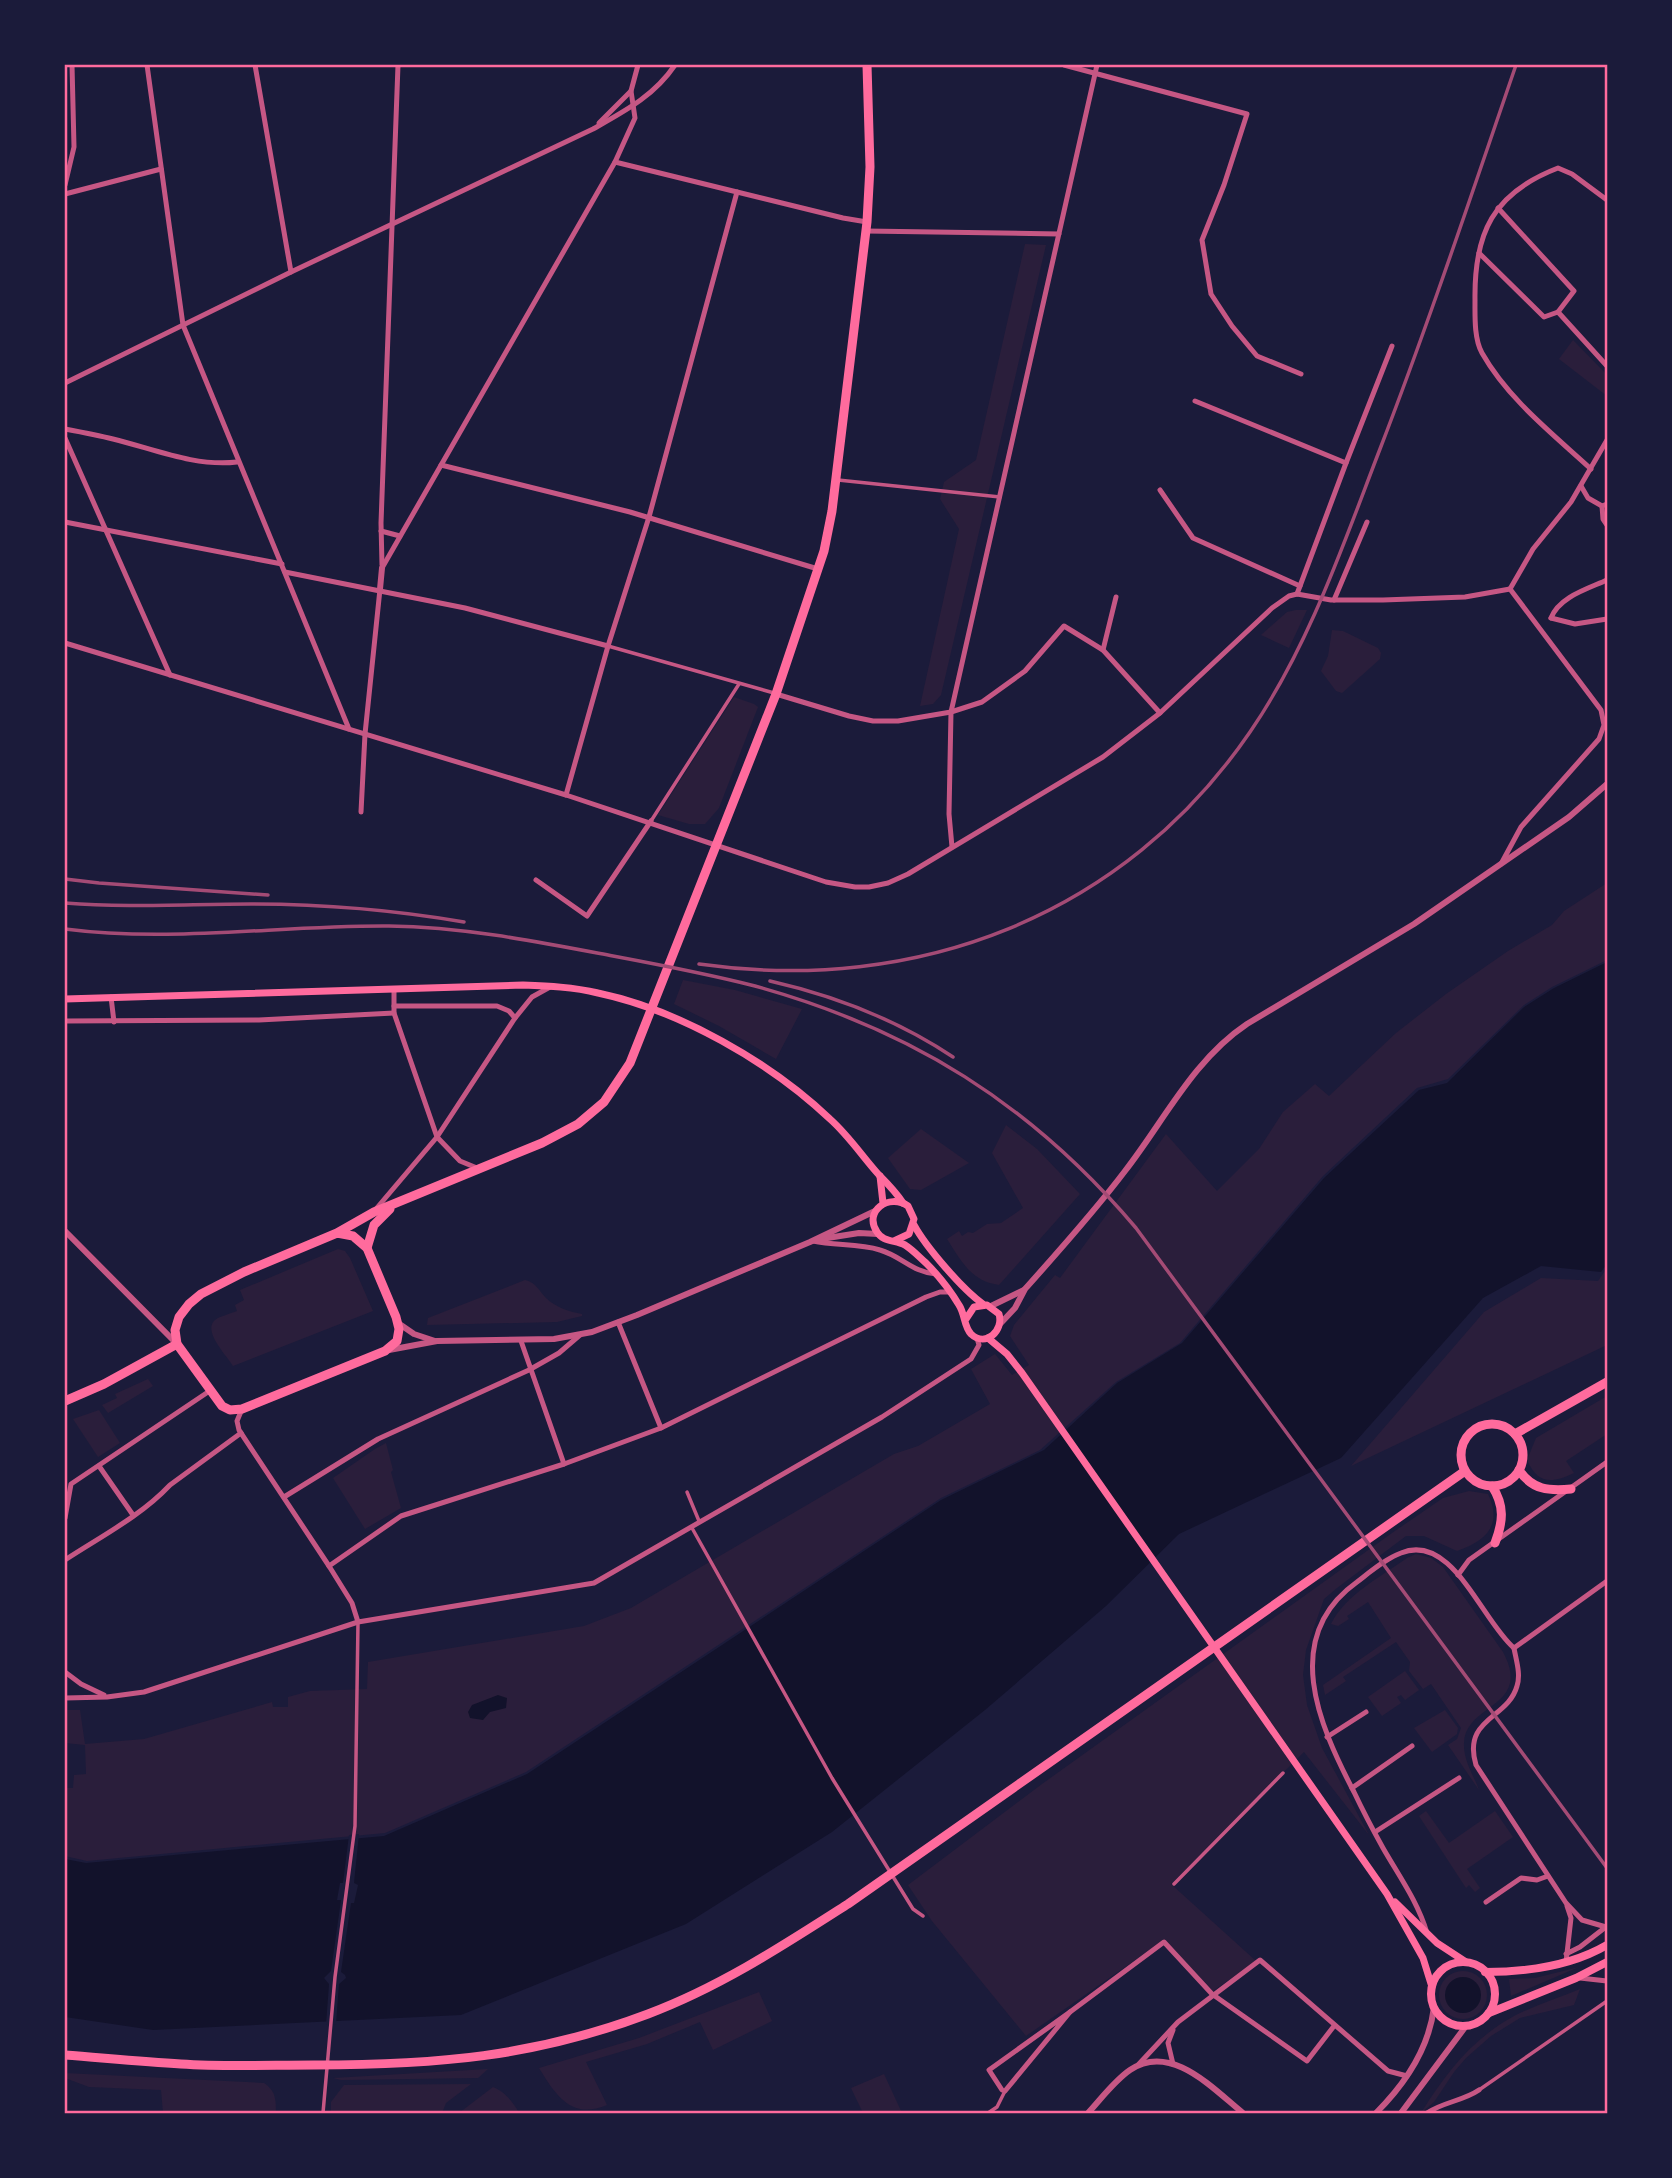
<svg xmlns="http://www.w3.org/2000/svg" width="1672" height="2178" viewBox="0 0 1672 2178" font-family="Signika,sans-serif">
	<style>
		.green { fill: #2a1e3b }
		.water { fill: #12122b }
		.pier { fill: #1b1b3a }
		.lines { fill: none; stroke-linecap: round; stroke-linejoin: round }
		.pedestrian { stroke: #c65784; stroke-width: 3.5 }
		.minor { stroke: #c65784; stroke-width: 5 }
		.tertiary { stroke: #c65784; stroke-width: 6 }
		.secondary { stroke: #ff6b9d; stroke-width: 7 }
		.primary { stroke: #ff6b9d; stroke-width: 8 }
		.trunk { stroke: #ff6b9d; stroke-width: 9 }
		.rail { stroke: #a44b75; stroke-width: 3.5 }
		.neatline { fill: none; stroke: #ff6b9d; stroke-width: 2.5 }
	</style>
	<rect width="100%" height="100%" fill="#1b1b3a"/>
	<g class="green">
		<polygon points="1025,244 1046,245 941,695 933,704 920,706 959,529 940,499 944,482 976,460"/>
		<polygon points="1573,340 1607,375 1607,396 1559,359"/>
		<polygon points="1296,610 1307,610 1289,648 1261,635 1287,612"/>
		<polygon points="1332,630 1343,631 1378,648 1381,653 1380,659 1342,693 1336,691 1321,671 1328,656"/>
		<polygon points="734,697 754,704 758,707 719,808 705,824 689,824 658,815"/>
		<polygon points="1607,883 1607,960 1552,987 1524,1005 1448,1079 1417,1088 1323,1176 1180,1343 1116,1382 1040,1450 941,1498 526,1772 385,1833 87,1861 65,1856 65,1788 73,1788 74,1775 86,1774 85,1745 65,1743 65,1710 80,1710 85,1744 144,1739 272,1702 273,1707 288,1707 288,1697 310,1691 367,1689 368,1662 584,1626 631,1608 894,1454 918,1446 990,1404 971,1369 995,1354 1012,1375 1029,1365 1010,1336 1014,1325 1055,1275 1060,1278 1166,1134 1217,1191 1259,1149 1283,1112 1315,1084 1329,1096 1396,1033 1446,994 1508,951 1552,925 1564,911"/>
		<polygon points="683,980 735,990 802,1009 776,1059 719,1026 674,1004"/>
		<path d="M1006,1125L1037,1149L1080,1194L999,1285C971,1281 962,1262 947,1239L959,1231L962,1236L968,1232L973,1233L987,1224L1001,1223L1023,1208L992,1153Z"/>
		<polygon points="921,1129 969,1163 921,1190 910,1189 888,1158"/>
		<path d="M338,1249L345,1251L350,1258L373,1311L233,1366C227,1356 202,1331 215,1320C220,1316 230,1314 237,1311L235,1305L244,1300L240,1290Z"/>
		<polygon points="1607,1268 1607,1345 1351,1466 1484,1312 1541,1278 1598,1281"/>
		<path d="M525,1280C537,1283 538,1290 546,1298C555,1307 570,1312 582,1314V1316L557,1322L427,1325L428,1318Z"/>
		<polygon points="148,1379 153,1386 108,1413 102,1405 117,1398 115,1394"/>
		<path d="M1607,1396V1434L1566,1461L1574,1473C1551,1484 1538,1484 1527,1460L1536,1438Z"/>
		<polygon points="99,1410 120,1443 98,1457 73,1419"/>
		<polygon points="386,1443 393,1470 391,1472 401,1508 365,1529 333,1478 375,1449"/>
		<path d="M1469,1491L1488,1494C1503,1525 1486,1541 1457,1551L1424,1536H1406L1337,1588L1324,1599L1306,1650L1303,1675L1307,1705L1322,1748L1369,1835L1304,1752L1171,1884L1256,1961L1213,1991L1164,1940L1026,2036L932,1921L908,1885L1042,1784L1392,1533L1443,1498Z"/>
		<path d="M1416,1554L1431,1558L1443,1567L1503,1652C1533,1708 1465,1703 1464,1743C1463,1760 1474,1776 1479,1790L1448,1745L1457,1739L1461,1728L1431,1684L1423,1689L1409,1671L1410,1662L1396,1642L1343,1677L1346,1681L1325,1695L1323,1685L1391,1638L1368,1602L1347,1616L1349,1619L1338,1626L1331,1624C1346,1594 1381,1577 1407,1558Z"/>
		<polygon points="1405,1671 1419,1690 1405,1700 1401,1695 1397,1697 1401,1703 1382,1716 1368,1697"/>
		<polygon points="1445,1710 1458,1728 1457,1734 1432,1752 1414,1728"/>
		<polygon points="1426,1811 1449,1843 1495,1811 1513,1837 1467,1869 1480,1888 1475,1892 1469,1885 1466,1888 1419,1816"/>
		<polygon points="1579,1967 1511,1996 1509,1979 1535,1978"/>
		<circle cx="1463" cy="1995" r="24"/>
		<path d="M1580,1989L1574,2005L1520,2018L1491,2036L1466,2058L1454,2072L1434,2102L1421,2113C1446,2073 1472,2039 1514,2016C1535,2005 1559,1998 1580,1989Z"/>
		<path d="M759,1992L772,2021L713,2050L700,2022L647,2044L586,2062L607,2105C572,2120 556,2096 539,2068L639,2038Z"/>
		<polygon points="488,2069 478,2078 341,2080 333,2078"/>
		<path d="M65,2073L264,2083C276,2091 276,2100 276,2113H163L161,2090L89,2087L65,2078Z"/>
		<polygon points="884,2074 902,2113 863,2113 851,2088"/>
		<polygon points="471,2084 446,2103 442,2113 331,2113 331,2102 344,2085"/>
		<path d="M493,2087C504,2091 514,2103 519,2113H459Z"/>
	</g>
	<g class="water">
		<polygon points="1607,962 1607,1264 1601,1272 1541,1266 1483,1298 1341,1458 1179,1534 1106,1606 985,1710 832,1832 686,1924 461,2015 153,2030 65,2017 65,1859 86,1863 384,1836 527,1774 941,1500 1044,1450 1117,1383 1182,1343 1324,1178 1419,1090 1447,1083 1524,1007 1554,988"/>
		<polygon points="498,1695 507,1698 506,1708 490,1712 483,1720 470,1718 468,1712 472,1705"/>
		<circle cx="1463" cy="1995" r="18"/>
	</g>
	<polygon class="pier" points="359,1834 354,1883 358,1885 354,1903 351,1903 341,1972 345,1975 346,1978 339,1984 336,2024 326,2025 329,1984 324,1978 331,1971 341,1900 337,1900 340,1883 343,1883 349,1835"/>
	<g class="lines">
		<g class="pedestrian">
			<polyline points="838,480 1000,497"/>
			<polyline points="608,646 774,693"/>
			<polyline points="651,821 739,684"/>
			<polyline points="687,1492 699,1521"/>
			<polyline points="692,1528 832,1778 913,1909 923,1916"/>
			<polyline points="1174,1884 1283,1773"/>
			<polyline points="1479,2090 1607,2001"/>
			<polyline points="323,2113 335,1977 355,1826 358,1622"/>
			<polyline points="988,2113 997,2107 1005,2091"/>
		</g>
		<g class="minor">
			<polyline points="147,65 183,325 349,729"/>
			<polyline points="255,65 291,272"/>
			<polyline points="1064,65 1247,114 1224,185 1202,240 1211,294 1232,326 1257,356 1301,374"/>
			<polyline points="599,123 631,91"/>
			<polyline points="615,162 843,218 867,222"/>
			<polyline points="65,185 74,147 72,65"/>
			<polyline points="65,194 161,169"/>
			<polyline points="1498,208 1574,291 1558,312"/>
			<polyline points="866,231 1059,234"/>
			<polyline points="1479,253 1544,317 1558,312"/>
			<polyline points="1558,312 1607,366"/>
			<path d="M65,383L291,272L593,129C625,111 654,96 675,65"/>
			<polyline points="1195,401 1346,463"/>
			<path d="M65,429C81,432 97,435 113,439C154,449 195,467 237,462"/>
			<polyline points="65,438 170,675"/>
			<polyline points="441,465 630,512 818,569"/>
			<path d="M1591,469C1553,434 1508,399 1482,353C1474,339 1475,316 1475,300C1474,233 1493,193 1558,168L1572,174L1607,200"/>
			<polyline points="1581,486 1588,498 1602,506 1607,504"/>
			<polyline points="1160,490 1193,538 1300,586"/>
			<polyline points="1602,506 1603,519 1607,525"/>
			<polyline points="65,522 282,564"/>
			<polyline points="381,531 400,536"/>
			<polyline points="382,565 381,523 398,65"/>
			<polyline points="382,568 615,162 635,118 631,91 638,65"/>
			<polyline points="285,572 465,608 608,646"/>
			<polyline points="1510,589 1533,549 1571,502 1607,440"/>
			<polyline points="1297,594 1346,463 1392,346"/>
			<polyline points="1334,600 1367,522"/>
			<path d="M1551,618C1559,597 1587,589 1607,580"/>
			<polyline points="1551,618 1575,624 1607,619"/>
			<polyline points="65,643 566,795 826,882 855,887 869,887 888,883 908,874 1103,757 1160,713 1272,608 1289,596 1297,594 1331,600 1383,600 1465,597 1510,589"/>
			<polyline points="1103,650 1116,597"/>
			<polyline points="776,694 849,716 873,721 898,721 951,712 982,702 1025,671 1064,626 1103,650 1160,713"/>
			<polyline points="566,795 608,646 649,517 737,192"/>
			<polyline points="361,812 365,734 380,589"/>
			<polyline points="952,847 949,814 951,712 1097,65"/>
			<polyline points="1501,864 1521,827 1599,739 1604,725 1601,710 1510,589"/>
			<polyline points="536,880 587,916 651,821"/>
			<polyline points="394,989 394,1013 437,1137 460,1161 477,1168"/>
			<polyline points="111,997 114,1022"/>
			<polyline points="394,1006 497,1006 509,1011 515,1018"/>
			<polyline points="65,1021 259,1020 394,1013"/>
			<polyline points="376,1209 437,1137 515,1018 532,997 550,987"/>
			<path d="M813,1241C835,1246 858,1243 880,1250C901,1256 914,1273 936,1274"/>
			<polyline points="618,1322 661,1428"/>
			<polyline points="521,1341 564,1464"/>
			<polyline points="242,1409 237,1421 239,1430 329,1566 352,1603 358,1622"/>
			<polyline points="99,1466 133,1515"/>
			<polyline points="284,1497 378,1439 529,1370 559,1353 580,1335"/>
			<polyline points="65,1518 71,1484 211,1390"/>
			<path d="M65,1560C100,1537 141,1516 170,1485L241,1433"/>
			<polyline points="329,1566 401,1516 564,1464 661,1428 926,1297 940,1292 950,1292"/>
			<polyline points="1458,1575 1469,1560 1607,1462"/>
			<path d="M1514,1648C1516,1660 1521,1674 1517,1686C1508,1719 1462,1718 1476,1765L1566,1903L1582,1920L1606,1927"/>
			<polyline points="1514,1648 1607,1581"/>
			<polyline points="65,1672 81,1684 104,1695"/>
			<polyline points="65,1698 107,1697 144,1692 358,1622 594,1583 882,1417 971,1359 979,1345 977,1338"/>
			<polyline points="1327,1737 1366,1712"/>
			<polyline points="1352,1788 1412,1746"/>
			<polyline points="1375,1832 1459,1778"/>
			<polyline points="1486,1902 1521,1878 1537,1880 1548,1876"/>
			<path d="M1427,1933C1418,1902 1399,1876 1383,1848C1373,1830 1363,1811 1354,1792C1319,1725 1280,1637 1357,1582C1370,1572 1385,1559 1401,1553C1452,1532 1482,1621 1514,1648"/>
			<polyline points="1566,1954 1580,1947 1607,1926"/>
			<polyline points="1566,1962 1571,1918 1567,1906"/>
			<polyline points="1580,1978 1607,1981"/>
			<polyline points="1070,2012 1164,1942 1212,1994 1307,2061 1334,2026"/>
			<polygon points="1070,2012 1005,2091 1002,2090 989,2070"/>
			<polyline points="1173,2064 1168,2043 1173,2030"/>
			<polyline points="1138,2065 1178,2022 1260,1960 1388,2071 1407,2076"/>
			<path d="M1427,2113C1443,2102 1463,2101 1479,2090"/>
		</g>
		<g class="tertiary">
			<polyline points="380,589 382,568"/>
			<polyline points="65,1231 176,1343"/>
			<polyline points="821,1239 859,1233 878,1234"/>
			<polyline points="991,1306 1024,1290"/>
			<polyline points="398,1323 414,1334 435,1341"/>
			<path d="M1000,1324L1015,1308L1025,1289C1059,1251 1094,1212 1125,1171C1164,1121 1193,1060 1247,1024L1414,924L1569,817L1607,784"/>
			<polyline points="389,1350 437,1341 554,1339 592,1332 637,1315 810,1242 875,1211"/>
			<path d="M1088,2113C1101,2099 1114,2081 1130,2070C1171,2042 1213,2089 1243,2113"/>
			<path d="M1376,2113C1405,2084 1429,2049 1434,2007"/>
			<polyline points="1401,2113 1466,2026"/>
		</g>
		<g class="secondary">
			<path d="M65,999L523,985C548,986 573,987 598,993C679,1010 770,1062 830,1119C849,1136 862,1156 879,1175C888,1184 896,1192 903,1203"/>
			<polyline points="880,1176 883,1203"/>
			<path d="M914,1225C926,1247 962,1289 983,1304"/>
			<path d="M894,1241L909,1234L914,1219L908,1206C889,1193 863,1211 877,1232C883,1242 895,1240 905,1245C913,1250 919,1257 926,1263C938,1275 950,1290 959,1305C965,1314 964,1327 971,1334C986,1348 1004,1330 999,1314L987,1305L974,1307L966,1319"/>
			<polyline points="988,1338 1007,1354 1022,1373 1387,1894 1423,1958 1432,1987"/>
			<polyline points="1395,1902 1437,1943 1466,1962"/>
		</g>
		<g class="primary">
			<circle cx="1463" cy="1994" r="32"/>
			<path d="M1485,1972C1526,1972 1571,1966 1607,1945"/>
			<polyline points="1489,2013 1576,1978 1607,1962"/>
		</g>
		<g class="trunk">
			<polyline points="337,1233 353,1236 367,1248 396,1317 399,1329 397,1341 385,1351 242,1409 230,1410 222,1406 177,1344 175,1330 179,1317 189,1304 201,1294 244,1272 337,1233 374,1212 542,1143 578,1124 604,1102 630,1063 776,694 824,551 832,511 867,222 870,167 867,65"/>
			<polyline points="367,1248 374,1225 390,1209"/>
			<polyline points="65,1401 104,1384 177,1344"/>
			<circle cx="1492" cy="1455" r="31"/>
			<polyline points="1515,1434 1607,1382"/>
			<path d="M1519,1470C1532,1490 1549,1491 1571,1489"/>
			<path d="M1492,1486C1505,1506 1503,1522 1495,1543"/>
			<path d="M65,2055C104,2058 142,2062 181,2064C225,2067 270,2065 314,2065C435,2065 534,2057 648,2014C720,1987 784,1945 848,1904L1465,1471"/>
		</g>
		<g class="rail">
			<polyline points="65,879 99,883 268,895"/>
			<path d="M65,903C127,908 189,904 251,904C322,904 394,910 464,922"/>
			<path d="M65,929C173,943 281,925 389,926C465,927 539,942 613,956C661,965 708,974 755,986C911,1029 1031,1104 1136,1228L1607,1868"/>
			<path d="M699,964C917,995 1124,916 1250,732C1309,646 1343,545 1380,449C1429,322 1472,193 1516,65"/>
			<path d="M770,981C836,996 896,1019 953,1057"/>
		</g>
	</g>
	<rect width="1672" height="2178" fill="none" stroke="#1b1b3a" stroke-width="133"/>
	<rect x="66" y="66" width="1540" height="2046" class="neatline"/>
</svg>
